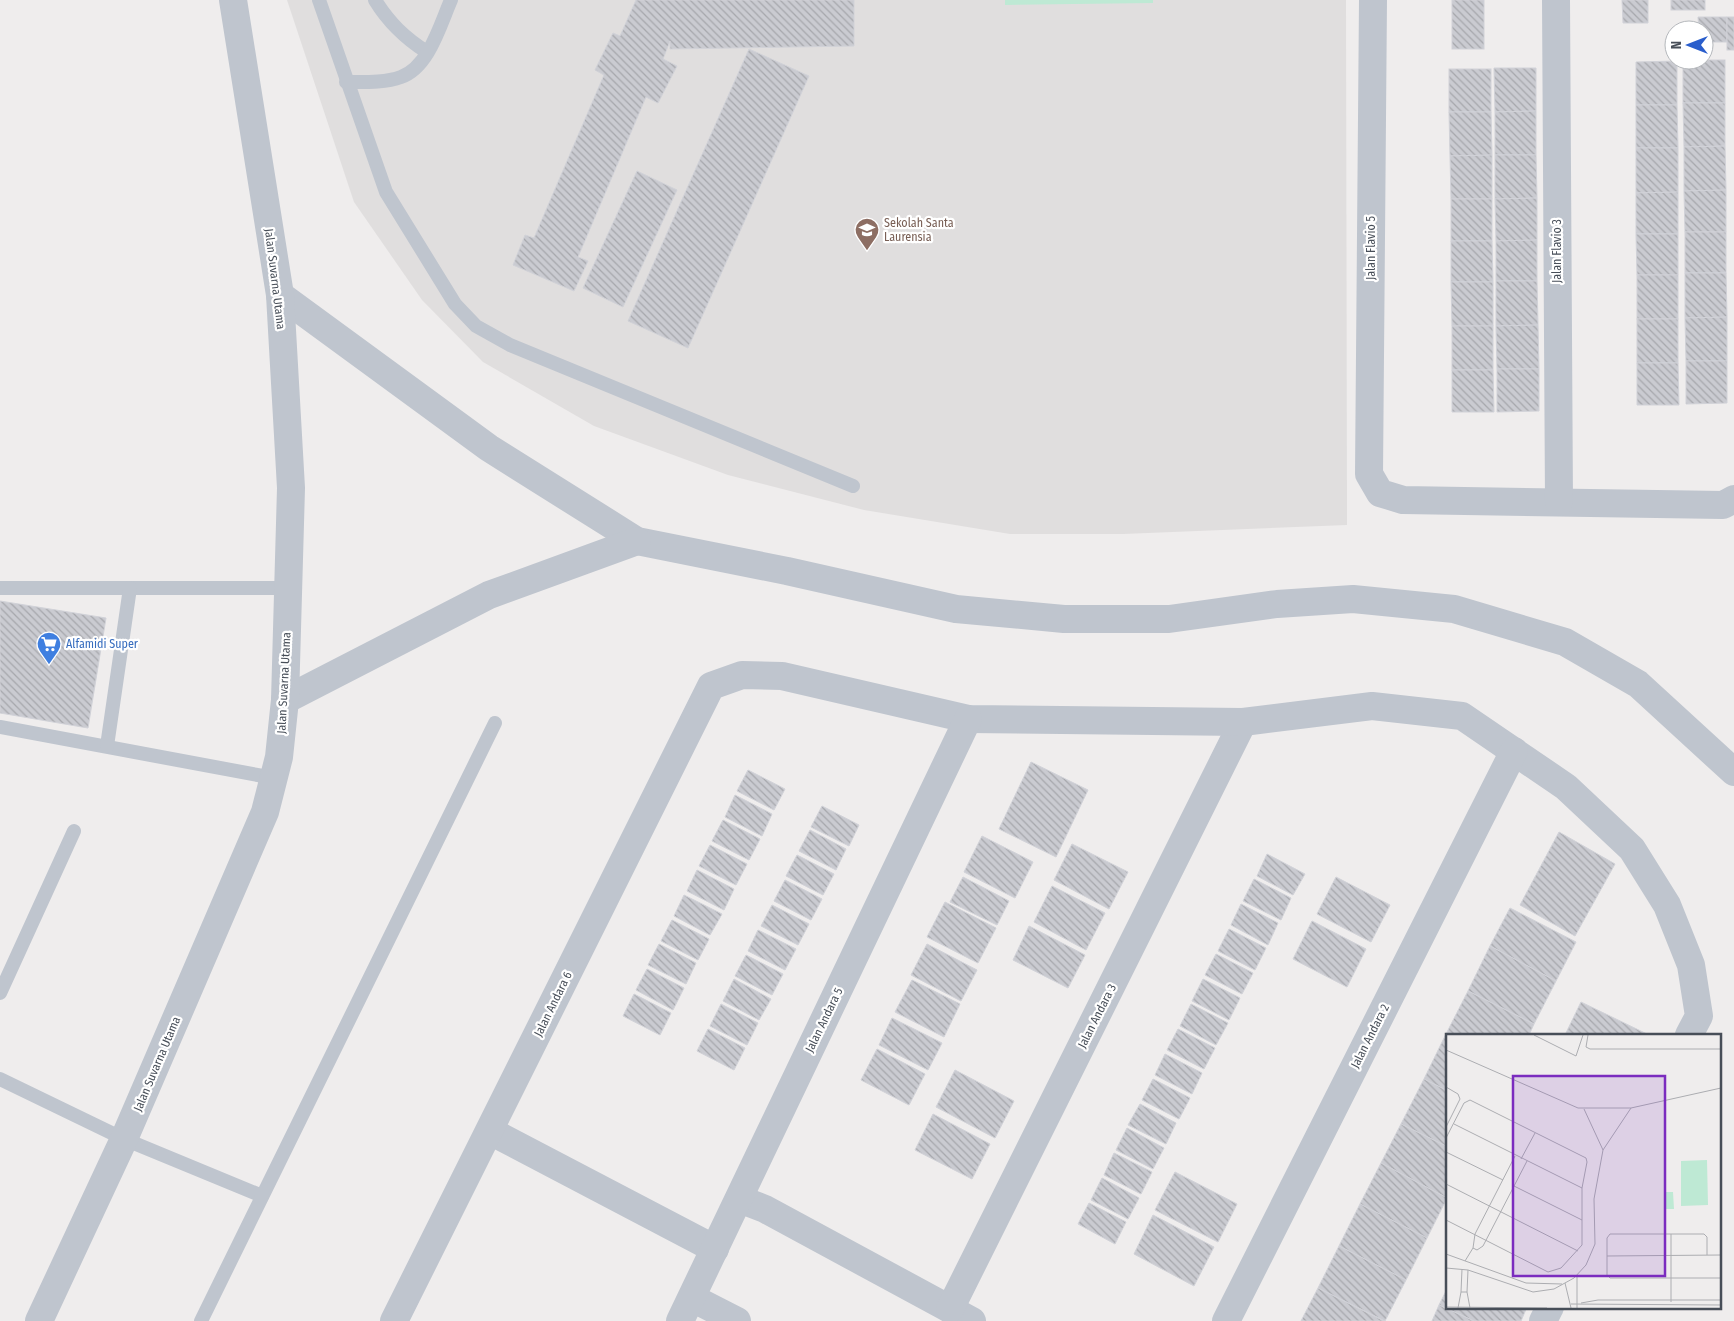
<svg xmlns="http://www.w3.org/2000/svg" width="1734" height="1321" viewBox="0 0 1734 1321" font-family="'Fira Sans Condensed',sans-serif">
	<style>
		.education { fill: #e0dede }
		.garden { fill: #bee9d4 }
		.building { fill: url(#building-back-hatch); stroke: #d1d2d8 }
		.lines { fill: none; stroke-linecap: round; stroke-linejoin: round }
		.lane { stroke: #bfc5ce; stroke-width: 14 }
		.street { stroke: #bfc5ce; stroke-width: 28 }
		.labels { text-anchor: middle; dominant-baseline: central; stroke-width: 4.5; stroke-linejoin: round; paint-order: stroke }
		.education-label { font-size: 12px; fill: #785e54; stroke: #fff; text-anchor: start }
		.street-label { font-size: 12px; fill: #474e58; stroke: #fff }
		.shop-label { font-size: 12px; fill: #366cbe; stroke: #fff; text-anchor: start }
		.inset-road { fill: none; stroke: #acadb1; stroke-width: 1 }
		.view { fill: #7b2cbf; fill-opacity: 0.15; stroke: #7b2cbf; stroke-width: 2.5 }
		.inset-edge { fill: none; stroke: #474e58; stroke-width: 2.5 }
	</style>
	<defs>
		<pattern id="building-back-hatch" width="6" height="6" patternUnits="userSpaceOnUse" patternTransform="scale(1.25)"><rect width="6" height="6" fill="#cacbd1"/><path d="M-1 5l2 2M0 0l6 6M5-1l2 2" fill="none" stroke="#a6a7ac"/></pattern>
	</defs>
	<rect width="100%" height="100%" fill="#efeded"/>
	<polygon class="education" points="287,0 1346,0 1347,525 1123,534 1010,534 864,510 728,475 594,426 483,362 422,300 354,202"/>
	<polygon class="garden" points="1005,0 1153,0 1153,3 1005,5"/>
	<g class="building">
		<polygon points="636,0 854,0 854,46 670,49 670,41 663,59 677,66 658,103 646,97 578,257 588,261 574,291 513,265 525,235 534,238 604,75 595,70 613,33 620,36"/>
		<rect x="1452" y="0" width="32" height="49"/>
		<polygon points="1622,0 1648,0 1648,23 1623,23"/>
		<rect x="1671" y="0" width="34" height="10"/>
		<polygon points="1698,17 1727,17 1727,42 1704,42 1704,30 1699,30"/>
		<rect x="1727" y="17" width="7" height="33"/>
		<polygon points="749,49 809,76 688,348 628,321"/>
		<rect x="1683" y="60" width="42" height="43"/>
		<polygon points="1677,61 1677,105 1636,105 1636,62"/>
		<polygon points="1494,68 1536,68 1536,111 1495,112"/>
		<rect x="1449" y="69" width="42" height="43"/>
		<polygon points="1683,103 1725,103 1725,146 1684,147"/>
		<polygon points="1636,105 1677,105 1678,148 1636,148"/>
		<polygon points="1536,111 1536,155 1495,155 1495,112"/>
		<polygon points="1449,112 1491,112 1492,155 1450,156"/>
		<polygon points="1725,146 1726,190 1684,191 1684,147"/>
		<polygon points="1636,148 1678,148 1678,192 1636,193"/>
		<polygon points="1492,155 1492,199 1451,199 1450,156"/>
		<polygon points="1495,155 1536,155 1537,198 1495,199"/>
		<polygon points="637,171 677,190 623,307 583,288"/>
		<polygon points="1726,190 1726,232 1685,232 1684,191"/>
		<polygon points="1678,192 1678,234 1636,234 1636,193"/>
		<polygon points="1537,198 1537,240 1496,241 1495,199"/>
		<rect x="1451" y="199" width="41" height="42"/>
		<rect x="1685" y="232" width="41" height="41"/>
		<polygon points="1636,234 1678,234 1678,275 1637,275"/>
		<polygon points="1537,240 1537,281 1496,281 1496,241"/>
		<polygon points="1451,241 1492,241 1493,282 1451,282"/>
		<polygon points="1685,273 1726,273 1727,317 1685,318"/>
		<rect x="1637" y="275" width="41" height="44"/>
		<polygon points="1496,281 1537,281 1538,325 1496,326"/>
		<polygon points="1451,282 1493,282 1493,326 1452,326"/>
		<polygon points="1727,317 1727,361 1686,361 1685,318"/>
		<rect x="1637" y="319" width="41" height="44"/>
		<polygon points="1538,325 1539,369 1497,369 1496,326"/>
		<rect x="1452" y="326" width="41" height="44"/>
		<polygon points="1686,361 1727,361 1727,403 1686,404"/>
		<polygon points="1637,363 1678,363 1679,405 1637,405"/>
		<polygon points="1497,369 1539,369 1539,411 1497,412"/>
		<polygon points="1452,370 1493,370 1494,412 1452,412"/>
		<polygon points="0,601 106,618 88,728 0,713"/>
		<polygon points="1031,762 1088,790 1056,857 999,829"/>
		<polygon points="748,770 785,789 774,810 737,791"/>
		<polygon points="735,795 772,814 762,836 725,817"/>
		<polygon points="822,806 859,825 849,846 811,827"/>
		<polygon points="723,820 760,839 749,860 712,841"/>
		<polygon points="810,830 846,849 836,870 799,851"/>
		<polygon points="1559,832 1615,864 1575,936 1520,905"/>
		<polygon points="982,836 1033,862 1015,898 964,872"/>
		<polygon points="1072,844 1128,872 1109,909 1054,880"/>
		<polygon points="710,845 747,864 736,885 699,866"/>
		<polygon points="1267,854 1305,874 1293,895 1257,876"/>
		<polygon points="797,855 834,874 823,895 786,876"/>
		<polygon points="697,870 734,889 724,910 687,891"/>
		<polygon points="963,877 1009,901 997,925 950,902"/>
		<polygon points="1336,877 1390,905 1371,942 1317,914"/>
		<polygon points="1254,879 1291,898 1281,920 1243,901"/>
		<polygon points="785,880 822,899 811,920 774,901"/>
		<polygon points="1052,886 1105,913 1086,950 1034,922"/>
		<polygon points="684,895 722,914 710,935 674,916"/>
		<polygon points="945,902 996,928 978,963 927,937"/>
		<polygon points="1241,904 1278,923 1268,945 1231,925"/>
		<polygon points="772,905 809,924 798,945 761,926"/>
		<polygon points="1510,908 1576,942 1556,981 1490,946"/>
		<polygon points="672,920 709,939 698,960 661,941"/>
		<polygon points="1312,921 1366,949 1347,987 1293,959"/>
		<polygon points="1029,926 1085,955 1068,988 1013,960"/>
		<polygon points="1229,929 1266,948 1255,970 1218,951"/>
		<polygon points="758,930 796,949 785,970 748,951"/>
		<polygon points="659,944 696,963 686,984 648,965"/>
		<polygon points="927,944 977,970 961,1001 911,975"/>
		<polygon points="1490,946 1556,981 1534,1024 1468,991"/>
		<polygon points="1216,954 1253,973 1242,994 1205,975"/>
		<polygon points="746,955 783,974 772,995 735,976"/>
		<polygon points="647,969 684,988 673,1010 636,990"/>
		<polygon points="734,979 771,999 759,1020 723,1001"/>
		<polygon points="1203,979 1240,998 1229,1020 1192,1001"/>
		<polygon points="912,980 960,1004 944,1037 895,1012"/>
		<polygon points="1468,991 1534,1024 1529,1035 1445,1036"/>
		<polygon points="634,994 671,1013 660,1035 623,1016"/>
		<polygon points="1581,1002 1649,1035 1565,1035"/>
		<polygon points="721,1004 758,1023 747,1045 710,1026"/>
		<polygon points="1191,1004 1228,1023 1216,1045 1180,1026"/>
		<polygon points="892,1018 942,1043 928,1070 879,1045"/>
		<polygon points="708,1029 745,1048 734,1070 697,1051"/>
		<polygon points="1178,1029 1215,1048 1204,1069 1167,1050"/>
		<polygon points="1445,1036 1448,1037 1448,1091 1424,1079"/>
		<polygon points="877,1049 925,1074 909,1105 861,1080"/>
		<polygon points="1165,1054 1202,1073 1192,1094 1155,1075"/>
		<polygon points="955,1070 1014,1101 995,1138 936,1107"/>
		<polygon points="1153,1079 1190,1098 1179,1119 1142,1100"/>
		<polygon points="1424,1079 1448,1091 1448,1147 1401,1124"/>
		<polygon points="1140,1104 1176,1123 1166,1144 1128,1125"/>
		<polygon points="933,1114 990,1144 972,1179 915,1150"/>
		<polygon points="1401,1124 1448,1147 1447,1198 1381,1163"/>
		<polygon points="1127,1128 1164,1148 1153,1169 1116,1150"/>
		<polygon points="1114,1153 1152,1172 1141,1194 1104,1175"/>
		<polygon points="1381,1163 1447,1198 1427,1238 1360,1204"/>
		<polygon points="1175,1172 1237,1204 1218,1242 1155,1210"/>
		<polygon points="1102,1178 1139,1198 1128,1219 1091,1200"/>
		<polygon points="1089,1203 1126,1222 1115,1244 1078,1224"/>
		<polygon points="1360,1204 1427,1238 1406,1280 1339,1246"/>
		<polygon points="1153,1215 1214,1247 1194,1286 1134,1254"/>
		<polygon points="1339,1246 1406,1280 1385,1321 1318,1288"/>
		<polygon points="1448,1287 1448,1307 1527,1307 1521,1321 1474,1321 1439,1305"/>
		<polygon points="1318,1288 1384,1321 1301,1321"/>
		<polygon points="1439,1305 1474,1321 1432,1321"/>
	</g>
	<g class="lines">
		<g class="lane">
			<polyline points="319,0 386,192 455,304 476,326 510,345 853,486"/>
			<path d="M375,0C389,23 405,38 427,52"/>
			<path d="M346,82C364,82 385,83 401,77C429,67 440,25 451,0"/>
			<polyline points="0,588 288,588"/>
			<polyline points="0,727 274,778"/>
			<polyline points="107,746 130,588"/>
			<polyline points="0,993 74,831"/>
			<polyline points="0,1079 124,1139 262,1196"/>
			<polyline points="201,1321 495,723"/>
		</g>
		<g class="street">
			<polyline points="1373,0 1369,474 1380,493 1403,500 1723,505 1734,499"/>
			<polyline points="1556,0 1559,502"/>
			<polyline points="280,295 489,448 637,541 787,571 956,609 1064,619 1169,619 1277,604 1353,599 1454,609 1565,642 1638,684 1734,772"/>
			<polyline points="285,700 489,595 637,541"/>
			<polyline points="490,1131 715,1249"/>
			<polyline points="739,1199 765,1209 972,1321"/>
			<polyline points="692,1298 737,1321"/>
			<polyline points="950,1309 1243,722"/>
			<polyline points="39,1321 124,1139 265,812 279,757 285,700 291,488 280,295 233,0"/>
			<polyline points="394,1321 711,686 742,675 782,676 968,719 1243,722 1372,706 1462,716 1566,787 1632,849 1667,905 1691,965 1699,1016 1689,1035"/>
			<polyline points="680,1321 968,719"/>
			<polyline points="1226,1321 1514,751"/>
			<polyline points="1543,1321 1550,1307"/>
		</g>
	</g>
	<defs>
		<symbol id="school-pin" viewBox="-11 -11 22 30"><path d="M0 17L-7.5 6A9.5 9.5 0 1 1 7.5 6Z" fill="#8d6e63" stroke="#fff"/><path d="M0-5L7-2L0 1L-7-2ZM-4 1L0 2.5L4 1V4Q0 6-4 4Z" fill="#fff"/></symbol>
		<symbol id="supermarket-pin" viewBox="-11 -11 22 30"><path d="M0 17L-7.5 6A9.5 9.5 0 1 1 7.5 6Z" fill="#3f7fe0" stroke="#fff"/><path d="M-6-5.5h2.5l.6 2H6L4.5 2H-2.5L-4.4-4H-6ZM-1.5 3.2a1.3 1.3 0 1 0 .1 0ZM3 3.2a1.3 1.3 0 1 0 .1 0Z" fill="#fff"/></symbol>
	</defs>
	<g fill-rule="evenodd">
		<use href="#school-pin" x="853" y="216" width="28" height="38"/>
		<use href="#supermarket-pin" x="35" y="630" width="28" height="38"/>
	</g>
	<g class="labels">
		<g class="education-label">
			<text x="884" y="223">Sekolah Santa<tspan x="884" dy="14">Laurensia</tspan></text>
		</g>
		<g class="street-label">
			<text transform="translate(1371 248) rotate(-90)">Jalan Flavio 5</text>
			<text transform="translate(1557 251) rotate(-90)">Jalan Flavio 3</text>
			<text transform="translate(275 279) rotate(83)">Jalan Suvarna Utama</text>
			<text transform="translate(284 683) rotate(-87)">Jalan Suvarna Utama</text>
			<text transform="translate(553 1004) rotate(-64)">Jalan Andara 6</text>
			<text transform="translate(1097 1016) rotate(-63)">Jalan Andara 3</text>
			<text transform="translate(824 1020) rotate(-64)">Jalan Andara 5</text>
			<text transform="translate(1370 1036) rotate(-63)">Jalan Andara 2</text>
			<text transform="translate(157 1064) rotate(-67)">Jalan Suvarna Utama</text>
		</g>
		<g class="shop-label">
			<text x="66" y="644">Alfamidi Super</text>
		</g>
	</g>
	<g transform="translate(1446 1034)">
		<rect width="275" height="275" fill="#efeded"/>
		<path d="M261,126L262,171L235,172V127ZM218,158H227L228,175H219Z" fill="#bee9d4"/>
		<path class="inset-road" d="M88,1L130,22L137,1M142,1L140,13L144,15H275M0,16L132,74H185L275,54M0,53L12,60L14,65L0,93M138,75L157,116M8,90L136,154M0,104L18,69L24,66L140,124L141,128L136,154V211L115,234L102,238L0,186M0,118L57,146M69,122L29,200L27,214L31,216L37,212L81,127M75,125L89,99M0,150L132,217M68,152L136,186M225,200V268M0,220L80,249L116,250M261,221V203L258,200H164L161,204V241L164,244H275M161,222L275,221M19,227L27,214M0,234L22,236L87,258L108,255L128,244L140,231L149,210L148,165L157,116L185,74M119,249L125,274M15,258L16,235M21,258L22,236M135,269L152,266H275M125,270L275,271M0,273L101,274M12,274L15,258H21L24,274M131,274V241"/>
		<path class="view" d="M67,42H219V242H67Z"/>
		<rect width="275" height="275" class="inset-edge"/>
	</g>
	<g transform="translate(1689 45) rotate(270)"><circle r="24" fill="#ffffff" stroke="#b5b8bc"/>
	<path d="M0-4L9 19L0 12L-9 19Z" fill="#2a5ecc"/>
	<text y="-8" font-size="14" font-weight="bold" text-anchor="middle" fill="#474e58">N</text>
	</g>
</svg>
